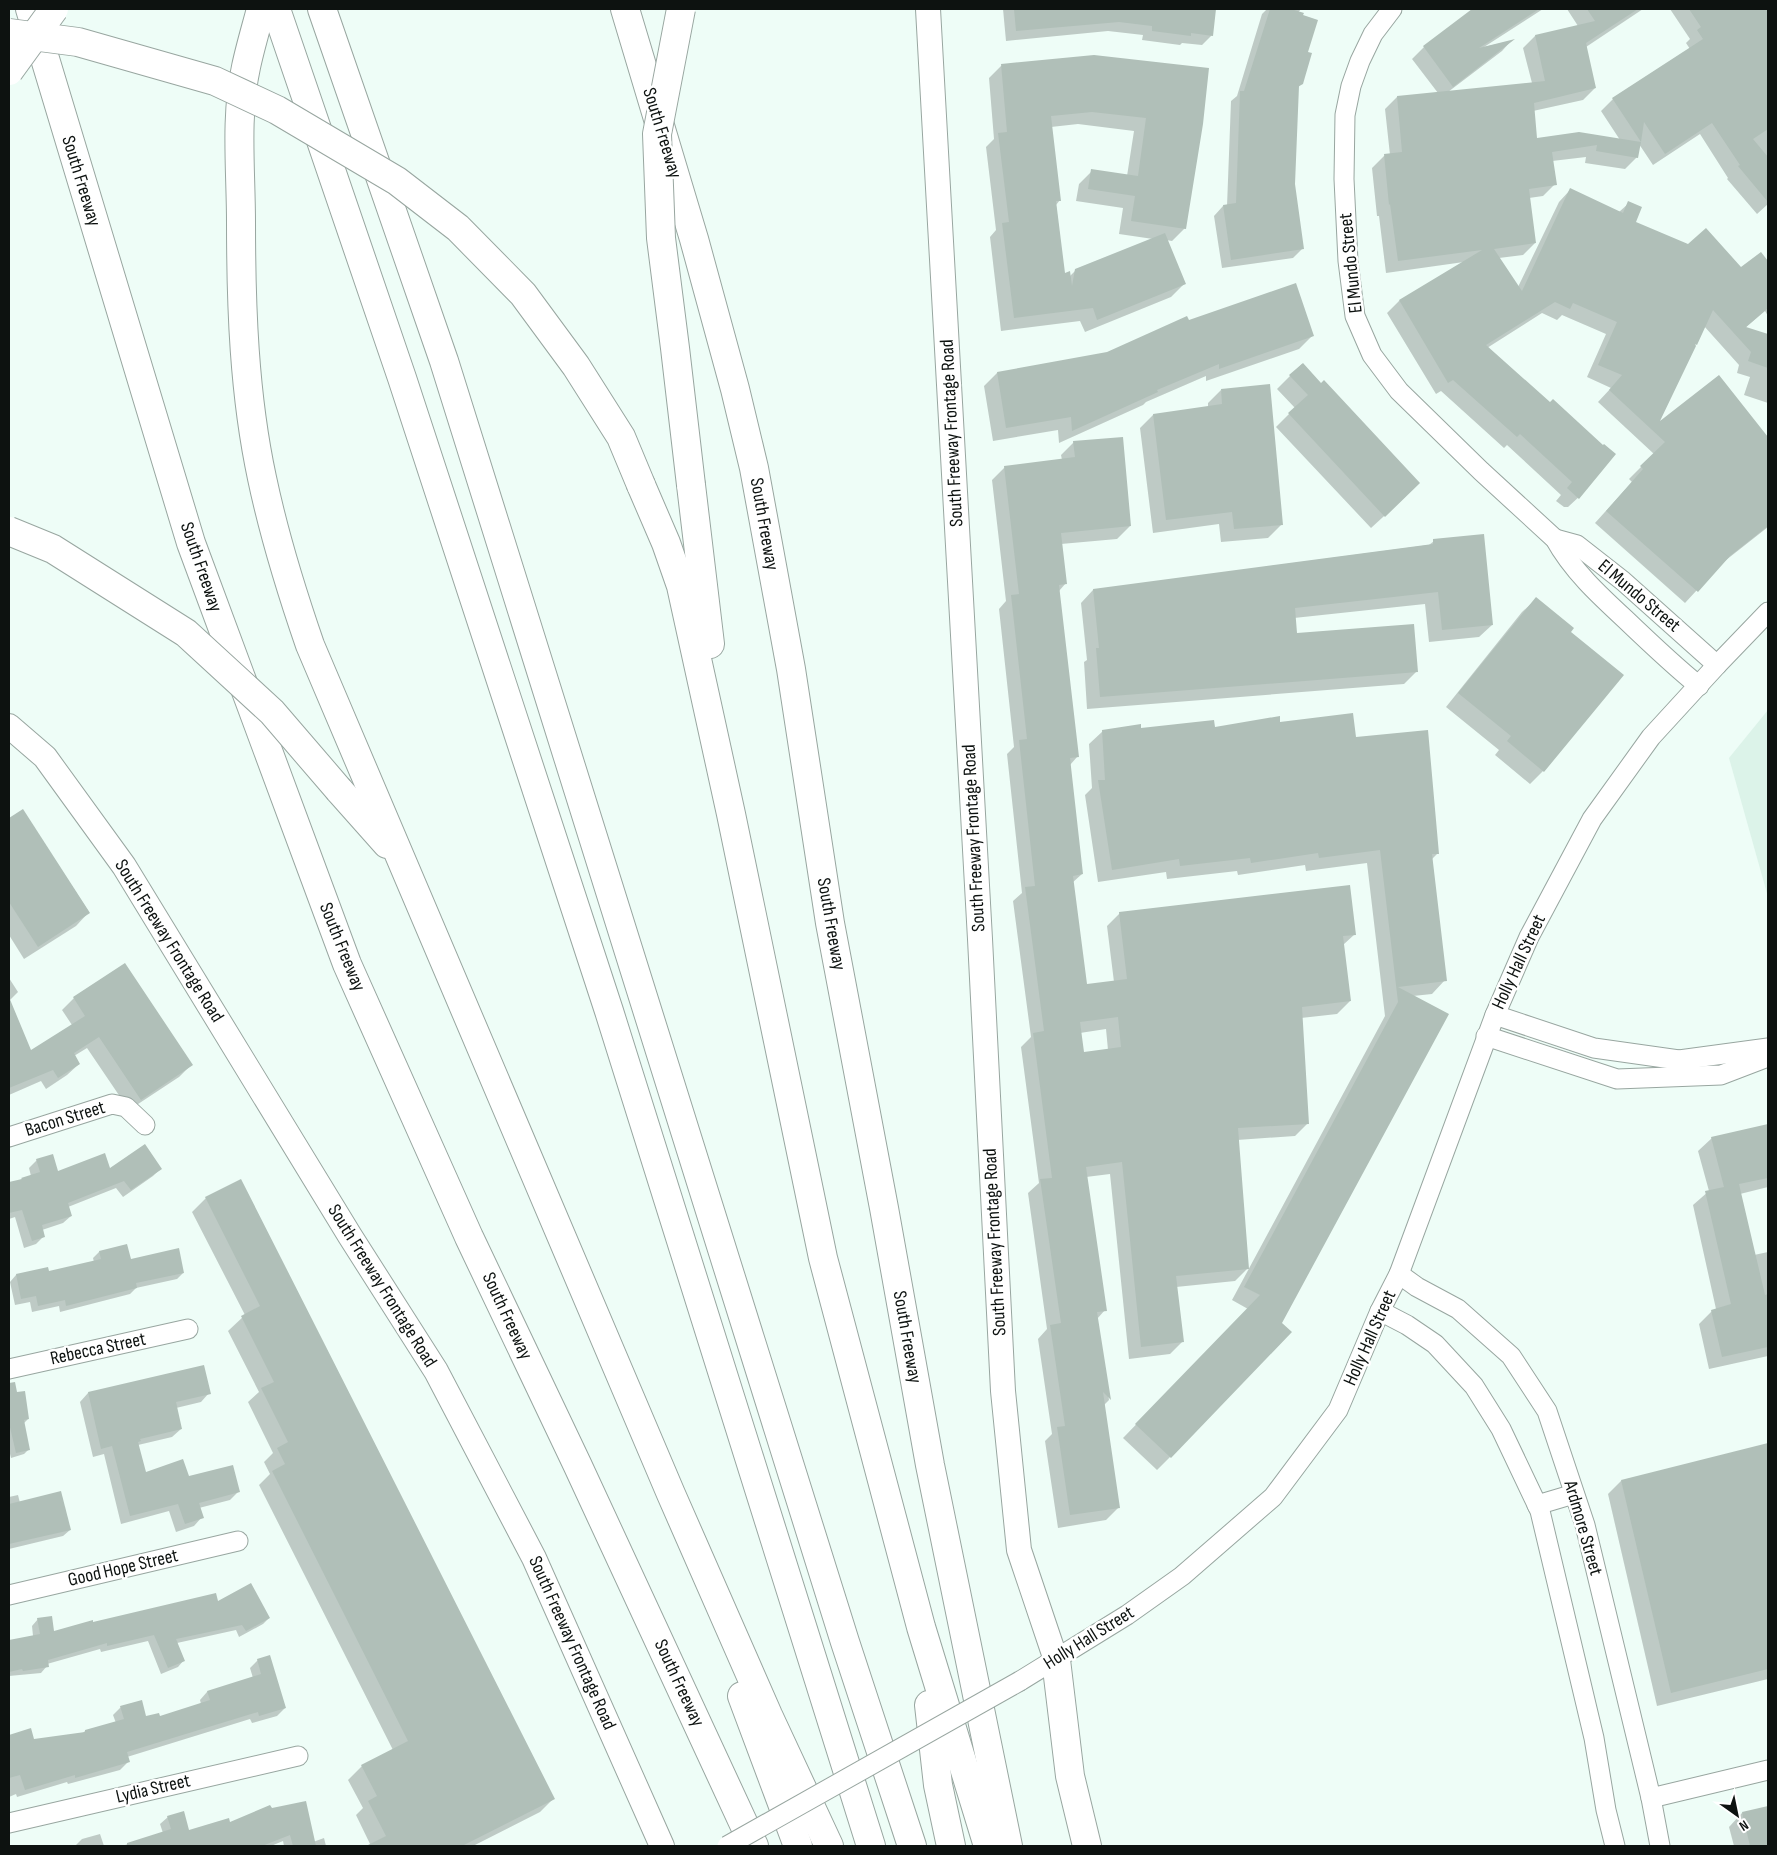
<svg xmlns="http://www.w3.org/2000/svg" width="1777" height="1855" viewBox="0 0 1777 1855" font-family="'Sofia Sans Condensed',sans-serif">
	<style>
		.built { fill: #dcf3e9 }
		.shadow { fill: #0003; fill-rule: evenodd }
		.building { fill: #b0bfb8; fill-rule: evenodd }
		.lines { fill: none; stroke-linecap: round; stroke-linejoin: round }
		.minor-casing { stroke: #98a6a0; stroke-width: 21 }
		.major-casing { stroke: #98a6a0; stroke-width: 26 }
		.highway-casing { stroke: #98a6a0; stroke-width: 30 }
		.minor { stroke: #fff; stroke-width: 19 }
		.major { stroke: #fff; stroke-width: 24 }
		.highway { stroke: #fff; stroke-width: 28 }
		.minor-bridge-casing { stroke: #98a6a0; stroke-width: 21; stroke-linecap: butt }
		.highway-bridge-casing { stroke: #98a6a0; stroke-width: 30; stroke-linecap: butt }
		.minor-bridge { stroke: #fff; stroke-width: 19 }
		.highway-bridge { stroke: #fff; stroke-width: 28 }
		.labels { text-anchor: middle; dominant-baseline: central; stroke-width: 5; stroke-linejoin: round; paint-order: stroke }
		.street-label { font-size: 19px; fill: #0d1210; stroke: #fff }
	</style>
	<rect width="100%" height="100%" fill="#eefdf7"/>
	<polygon class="built" points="1768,710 1768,897 1729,758"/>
	<g class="shadow">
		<polygon points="1003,9 1215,9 1212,35 1202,45 1182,43 1180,45 1142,40 1143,35 1108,31 1006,41"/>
		<polygon points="1267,9 1301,9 1296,15 1307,53 1302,84 1297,88 1294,184 1302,249 1293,258 1222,268 1214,216 1223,206 1227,206 1231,101 1237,96 1262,14"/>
		<polygon points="1474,9 1543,9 1484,47 1511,41 1502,51 1448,92 1532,83 1523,48 1535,36 1578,26 1567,9 1643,9 1586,47 1595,88 1583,100 1533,111 1536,139 1620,140 1601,111 1613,99 1690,49 1686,43 1690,39 1670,9 1768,9 1768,48 1756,61 1768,79 1768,204 1757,214 1727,179 1728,178 1700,134 1653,165 1639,144 1637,157 1625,169 1585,163 1586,157 1552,161 1555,184 1543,196 1529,198 1535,243 1523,255 1499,258 1518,287 1559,202 1570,190 1619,212 1629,203 1634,223 1741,269 1761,253 1768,264 1768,316 1765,311 1745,328 1768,335 1768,403 1744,395 1750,377 1737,373 1739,365 1704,326 1657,426 1719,377 1768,439 1768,527 1721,564 1685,603 1595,523 1632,482 1629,479 1654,454 1598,402 1611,388 1587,377 1606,334 1562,315 1557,320 1542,313 1487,348 1581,495 1568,507 1564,507 1556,501 1561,495 1507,445 1504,448 1441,391 1436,394 1387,313 1399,301 1464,262 1386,273 1379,216 1377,216 1372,168 1384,156 1390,155 1385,109 1397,97 1438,93 1412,59 1424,47"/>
		<path d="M1001,66L1208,69L1185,228L1172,241L1166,240L1184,284L1171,297L1085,332L1080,321L1001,331L990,237L996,230L986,147L994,139L989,78ZM1078,124L1134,131L1127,176L1092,171L1079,184L1076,201L1123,208L1119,234L1153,239L1076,270L1070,276L1064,274L1056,205L1060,200L1051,127Z"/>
		<polygon points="1313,335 1299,349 1206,381 1206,376 1146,402 1143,405 1059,443 1058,430 993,441 984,386 997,373 1107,354"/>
		<polygon points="1302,364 1406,496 1371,528 1276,427 1295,408 1277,389"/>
		<polygon points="1221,390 1282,524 1268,538 1221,542 1219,524 1153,533 1140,428 1153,415 1208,407 1208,403"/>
		<path d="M1074,442L1130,526L1117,539L1061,544L1066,583L1059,591L1077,757L1070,765L1082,874L1072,883L1086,986L1114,982L1107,926L1120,913L1355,934L1343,945L1350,1001L1337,1014L1301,1018L1308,1123L1295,1136L1237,1140L1248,1268L1235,1281L1176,1287L1183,1341L1170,1354L1129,1359L1110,1174L1086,1177L1105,1310L1097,1319L1109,1400L1103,1406L1119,1507L1106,1520L1058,1528L1045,1441L1052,1434L1038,1339L1047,1329L1028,1193L1039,1183L1021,1047L1031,1037L1013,901L1022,893L1007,754L1014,747L999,609L1006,601L992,480L1005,467L1062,460L1061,455ZM1106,1029L1108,1050L1083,1053L1080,1033Z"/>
		<polygon points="1434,541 1492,625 1479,637 1429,642 1425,604 1294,618 1296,634 1417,671 1404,684 1087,709 1084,662 1087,660 1081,603 1093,590 1429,545"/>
		<polygon points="1536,599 1569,632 1543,771 1530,784 1495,755 1499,750 1446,707 1522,612"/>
		<polygon points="1279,723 1355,738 1438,853 1432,859 1445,980 1432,994 1413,996 1447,1014 1170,1457 1157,1470 1123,1438 1248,1309 1232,1300 1385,1016 1367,863 1306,871 1305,865 1238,875 1237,871 1167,879 1166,872 1098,882 1085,795 1092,788 1089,744 1103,731 1214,729"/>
		<polygon points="23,811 89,912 76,926 24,959 9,935 9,820"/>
		<polygon points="9,978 18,992 9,1001"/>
		<polygon points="74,998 191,1065 179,1077 129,1110 87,1048 74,1056 79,1064 67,1075 46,1089 41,1081 9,1095 9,1025 18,1021 30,1052 72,1025 62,1010"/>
		<polygon points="1768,1125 1768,1187 1740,1194 1754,1255 1768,1252 1768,1356 1709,1369 1699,1324 1712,1311 1716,1309 1693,1205 1709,1191 1698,1151 1712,1138"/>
		<polygon points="37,1160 58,1173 161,1168 153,1176 123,1197 116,1188 68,1207 71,1216 63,1223 42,1230 44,1236 36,1244 24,1248 15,1217 9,1219 9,1184 31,1176 29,1168"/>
		<polygon points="206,1198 553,1799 540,1812 473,1846 371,1846 356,1815 363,1808 348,1780 362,1766 393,1750 259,1485 270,1474 264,1462 273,1453 248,1402 259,1392 228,1331 245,1315 192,1212"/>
		<polygon points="99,1252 183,1273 177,1279 136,1288 130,1294 60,1312 59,1306 32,1312 30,1302 15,1305 10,1282 16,1275 48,1273 94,1262 93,1258"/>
		<polygon points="24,1392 28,1419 23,1424 29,1449 24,1454 11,1458 9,1450 9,1394"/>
		<polygon points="88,1393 209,1393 201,1402 176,1408 181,1429 172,1437 138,1445 145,1474 238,1492 230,1500 199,1508 202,1517 194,1526 176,1532 169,1511 121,1524 104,1454 93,1457 80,1402"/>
		<polygon points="1768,1445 1768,1679 1657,1706 1608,1494 1621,1481"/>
		<polygon points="18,1495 20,1503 70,1530 63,1536 9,1549 9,1497"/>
		<polygon points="217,1603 269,1618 263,1624 239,1637 236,1630 177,1643 184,1660 178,1667 161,1674 148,1641 101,1652 100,1649 47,1664 47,1666 41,1673 9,1676 9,1641 33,1636 32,1626 38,1619 53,1632 92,1624"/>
		<polygon points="258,1660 285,1708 277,1716 252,1723 250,1719 127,1757 128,1762 120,1770 68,1784 67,1782 17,1797 16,1794 9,1797 9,1736 30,1730 33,1741 83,1733 85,1731 116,1723 113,1715 121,1707 145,1718 159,1718 201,1704 200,1700 207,1692 253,1678 250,1668"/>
		<polygon points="270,1807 313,1842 324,1838 326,1846 284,1846 283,1841 271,1846 122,1846 163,1833 160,1824 168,1817 188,1831 229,1824"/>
		<polygon points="1768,1807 1768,1846 1734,1846 1729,1827 1742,1813"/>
		<polygon points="100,1834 104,1846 75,1846 82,1839"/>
	</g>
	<g class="building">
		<polygon points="1014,9 1216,9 1213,36 1191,33 1191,36 1152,31 1152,26 1119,22 1016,31"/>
		<polygon points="1270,9 1291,9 1304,13 1303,15 1318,20 1308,52 1312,53 1305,77 1303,84 1299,86 1295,184 1304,249 1231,260 1223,205 1236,203 1240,91 1244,91"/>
		<polygon points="1472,9 1539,9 1479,48 1515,39 1453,87 1423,46"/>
		<polygon points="1587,9 1638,9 1586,43 1596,88 1534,103 1537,138 1579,132 1641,142 1638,158 1596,151 1597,145 1552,152 1557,185 1529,189 1536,243 1494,249 1522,291 1570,188 1623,213 1628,201 1642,207 1636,222 1688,244 1706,228 1741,267 1761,252 1768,261 1768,308 1746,327 1768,334 1768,368 1748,361 1751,352 1713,310 1697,345 1695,344 1696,346 1660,421 1719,375 1768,437 1768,526 1730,556 1698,592 1606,511 1643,469 1640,466 1665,442 1609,390 1622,375 1598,365 1617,322 1573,303 1570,309 1555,302 1486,345 1550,402 1553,399 1603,445 1604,444 1616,454 1579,499 1567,488 1572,482 1520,434 1517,437 1453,380 1448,383 1399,300 1482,250 1398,261 1390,204 1389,205 1384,154 1402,152 1397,96 1545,81 1535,35 1595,21"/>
		<polygon points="1689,9 1768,9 1768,129 1753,139 1768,157 1768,202 1738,166 1740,165 1712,123 1665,154 1644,122 1641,142 1612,98 1703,39 1697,30 1701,27"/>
		<polygon points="1094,55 1209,68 1203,124 1186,229 1131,221 1135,196 1088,189 1091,169 1138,176 1146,118 1092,112 1051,116 1061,201 1056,201 1065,273 1070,271 1072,286 1075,269 1165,233 1186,284 1097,320 1093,308 1014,318 1002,223 1009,222 998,133 1007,132 1001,64"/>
		<polygon points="1296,283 1314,336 1219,369 1219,364 1157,390 1158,392 1072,431 1071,417 1006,428 997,372 1107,352 1187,316 1189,320"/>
		<polygon points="1303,363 1321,383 1324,380 1420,483 1385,517 1288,413 1308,395 1289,375"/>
		<polygon points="1270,384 1283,525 1234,529 1232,512 1166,520 1153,414 1222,404 1221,389"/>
		<path d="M1123,437L1131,526L1061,533L1067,584L1059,585L1079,757L1070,758L1083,874L1073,876L1087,984L1127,979L1119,912L1350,885L1356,935L1343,936L1351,1001L1302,1007L1309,1124L1238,1128L1249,1269L1176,1276L1184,1342L1141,1347L1122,1162L1086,1167L1107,1311L1097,1312L1111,1400L1103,1392L1120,1508L1070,1515L1057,1427L1065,1426L1050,1325L1061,1323L1040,1179L1052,1178L1033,1033L1044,1031L1025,887L1035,886L1019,740L1027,739L1011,595L1019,594L1004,466L1075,457L1073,441ZM1118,1017L1121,1047L1084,1052L1080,1022Z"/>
		<polygon points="1484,534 1493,625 1442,630 1438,592 1295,608 1297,633 1414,624 1418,672 1100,697 1096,648 1099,648 1093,589 1433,544 1433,539"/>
		<polygon points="1536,597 1574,628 1571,632 1624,675 1544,772 1507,741 1511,736 1458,693"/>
		<polygon points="1353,713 1356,737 1428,730 1439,854 1432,854 1447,981 1398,987 1449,1014 1282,1323 1292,1332 1171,1458 1135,1424 1260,1295 1244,1287 1398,1002 1380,850 1319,858 1318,853 1251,863 1250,858 1180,866 1179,859 1112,870 1098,780 1105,780 1102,730 1141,724 1141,728 1214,720 1215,727 1280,716 1280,722"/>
		<polygon points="23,809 90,913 38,947 9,902 9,818"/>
		<polygon points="125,963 193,1065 141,1100 99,1037 74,1053 80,1064 58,1078 53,1070 9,1088 9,997 31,1050 85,1016 73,997"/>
		<polygon points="1768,1124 1768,1178 1739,1184 1765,1295 1768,1294 1768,1347 1722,1357 1711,1310 1731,1304 1705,1191 1724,1187 1711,1137"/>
		<polygon points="145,1144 162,1169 131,1190 124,1181 68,1203 72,1216 42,1225 45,1237 32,1241 22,1210 9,1213 9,1182 22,1179 21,1178 40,1172 36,1159 53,1154 58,1171 105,1153 110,1168"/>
		<polygon points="241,1179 555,1799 462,1846 366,1846 386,1836 368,1801 377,1796 361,1765 408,1741 272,1471 285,1464 277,1448 288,1442 261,1388 274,1382 241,1316 260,1306 205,1197"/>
		<polygon points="127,1244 131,1259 179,1248 184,1273 136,1283 137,1288 66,1306 65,1300 38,1306 36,1296 21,1299 16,1274 48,1267 49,1271 101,1259 99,1251"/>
		<polygon points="204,1365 211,1394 176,1402 182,1429 140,1439 141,1441 138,1442 146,1472 183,1459 189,1476 233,1465 240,1492 199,1503 204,1518 185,1524 178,1504 130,1516 112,1446 101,1449 88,1392"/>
		<polygon points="15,1382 17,1392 25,1391 29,1419 24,1420 30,1450 16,1453 9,1423 9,1383"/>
		<polygon points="1768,1443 1768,1669 1671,1693 1621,1480"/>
		<polygon points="61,1491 71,1530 9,1544 9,1504"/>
		<polygon points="251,1583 270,1618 246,1631 242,1625 176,1639 185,1661 168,1668 154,1635 107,1646 107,1643 48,1660 49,1667 23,1671 22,1669 9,1672 9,1640 40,1634 37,1618 52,1616 54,1631 93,1620 93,1622 216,1593 218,1601"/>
		<polygon points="270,1655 286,1708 259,1716 258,1712 127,1752 130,1762 75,1778 75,1775 25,1790 20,1775 9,1778 9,1735 31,1728 34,1739 85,1732 85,1730 124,1719 120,1706 142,1700 146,1716 159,1713 160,1716 210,1700 207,1691 261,1674 257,1659"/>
		<polygon points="306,1801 316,1846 293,1846 290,1835 262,1846 127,1846 127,1843 171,1829 167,1816 184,1811 189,1830 229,1818 230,1822 270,1805 272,1808"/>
		<polygon points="1768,1806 1768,1846 1750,1846 1742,1812"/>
	</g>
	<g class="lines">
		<defs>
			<g id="minor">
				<path d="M1392,9L1373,34L1360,61L1351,86L1345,115L1344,179L1348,261L1355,316L1372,355L1399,391L1481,471L1555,539C1572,570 1599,595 1625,619C1649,642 1673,665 1699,686"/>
				<polyline points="1555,539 1577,545 1623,581 1717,665"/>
				<polyline points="1495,1015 1594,1048 1679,1060 1768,1048"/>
				<polyline points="1486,1036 1617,1079 1721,1075 1768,1057"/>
				<polyline points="9,1137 112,1104 126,1107 145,1125"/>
				<polyline points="1399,1274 1417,1287 1458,1309 1511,1356 1547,1411 1585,1525 1651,1798 1660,1846"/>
				<polyline points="1380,1311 1407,1325 1435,1344 1474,1386 1501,1429 1540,1511 1594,1738 1606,1810 1615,1846"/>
				<polyline points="9,1369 188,1329"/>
				<polyline points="1537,1505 1574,1494"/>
				<polyline points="9,1595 238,1541"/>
				<polyline points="1020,1681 1127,1615 1182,1576 1273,1497 1338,1410 1380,1311 1399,1274 1495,1015 1529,937 1592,819 1651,737 1717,665 1768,612"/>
				<polyline points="1651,1798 1768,1770"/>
				<polyline points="9,1823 298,1756"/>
			</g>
			<g id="major">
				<polyline points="928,9 980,939 1003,1391 1019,1550 1056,1660"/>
				<polyline points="9,726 45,757 124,866 350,1236 436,1371 534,1558 662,1846"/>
			</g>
			<g id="highway">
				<polyline points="30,9 191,543 347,964 469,1237 577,1464 754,1846"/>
				<path d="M261,9C256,28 250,48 246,67C235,117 241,171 241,222C241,307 244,394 262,478C274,535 291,590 310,645L671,1494L768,1715L829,1846"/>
				<polyline points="276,9 402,378 609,1011 871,1846"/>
				<polyline points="322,9 444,361 845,1642 912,1846"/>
				<polyline points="625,9 694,239 735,389 754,468 791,669 830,923 884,1208 930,1465 1008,1846"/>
				<polyline points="641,485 666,543 681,586 731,814 823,1258 921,1627 988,1846"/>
				<polyline points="691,485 710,644"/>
				<polyline points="339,790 387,844"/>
				<polyline points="1056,1660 1070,1776 1087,1846"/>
				<polyline points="742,1696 798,1846"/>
				<polyline points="929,1705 938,1785 951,1846"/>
			</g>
		</defs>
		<use href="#minor" class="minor-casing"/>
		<use href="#major" class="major-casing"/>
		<use href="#highway" class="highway-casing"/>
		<use href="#minor" class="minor"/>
		<use href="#major" class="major"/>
		<use href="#highway" class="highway"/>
		<defs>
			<polyline id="minor-bridge" points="727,1846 1020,1681"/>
			<g id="highway-bridge">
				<polyline points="681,9 657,134 661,238 675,348 691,485"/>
				<polyline points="9,33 78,42 215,81 277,110 397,181 458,228 523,294 576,366 621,437 641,485"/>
				<polyline points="9,71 54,9"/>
				<polyline points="9,531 53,549 186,633 272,712 339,790"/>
			</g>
		</defs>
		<use href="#minor-bridge" class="minor-bridge-casing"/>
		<use href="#highway-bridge" class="highway-bridge-casing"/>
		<use href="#minor-bridge" class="minor-bridge"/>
		<use href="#highway-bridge" class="highway-bridge"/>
	</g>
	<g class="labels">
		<g class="street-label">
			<text transform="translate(662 133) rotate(73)">South Freeway</text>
			<text transform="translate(81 181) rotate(73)">South Freeway</text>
			<text transform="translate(1351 263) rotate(-96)">El Mundo Street</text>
			<text transform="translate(952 433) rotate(-93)">South Freeway Frontage Road</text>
			<text transform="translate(764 524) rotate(80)">South Freeway</text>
			<text transform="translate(201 567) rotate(71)">South Freeway</text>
			<text transform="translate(1639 596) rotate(40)">El Mundo Street</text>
			<text transform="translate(974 838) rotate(-93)">South Freeway Frontage Road</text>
			<text transform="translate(831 924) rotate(80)">South Freeway</text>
			<text transform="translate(169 941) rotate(58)">South Freeway Frontage Road</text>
			<text transform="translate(342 947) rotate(68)">South Freeway</text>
			<text transform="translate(1519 962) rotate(-65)">Holly Hall Street</text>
			<text transform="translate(65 1119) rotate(-17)">Bacon Street</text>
			<text transform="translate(995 1242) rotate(-93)">South Freeway Frontage Road</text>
			<text transform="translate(382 1286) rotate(58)">South Freeway Frontage Road</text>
			<text transform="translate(507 1316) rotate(65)">South Freeway</text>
			<text transform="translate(907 1337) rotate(80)">South Freeway</text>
			<text transform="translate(1370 1338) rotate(-66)">Holly Hall Street</text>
			<text transform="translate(98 1349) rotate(-12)">Rebecca Street</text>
			<text transform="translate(1583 1528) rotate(74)">Ardmore Street</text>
			<text transform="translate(123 1568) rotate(-13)">Good Hope Street</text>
			<text transform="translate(1089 1638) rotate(-32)">Holly Hall Street</text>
			<text transform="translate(572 1643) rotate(66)">South Freeway Frontage Road</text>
			<text transform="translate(679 1683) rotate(65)">South Freeway</text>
			<text transform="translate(153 1789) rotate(-13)">Lydia Street</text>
		</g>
	</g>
	<rect width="1777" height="1855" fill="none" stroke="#0d1210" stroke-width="20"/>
	<g transform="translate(1737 1815) rotate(147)" stroke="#ffffff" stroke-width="4" paint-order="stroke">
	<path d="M0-4L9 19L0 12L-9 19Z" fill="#0d1210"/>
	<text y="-8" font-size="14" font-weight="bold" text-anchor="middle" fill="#0d1210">N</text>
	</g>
</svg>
